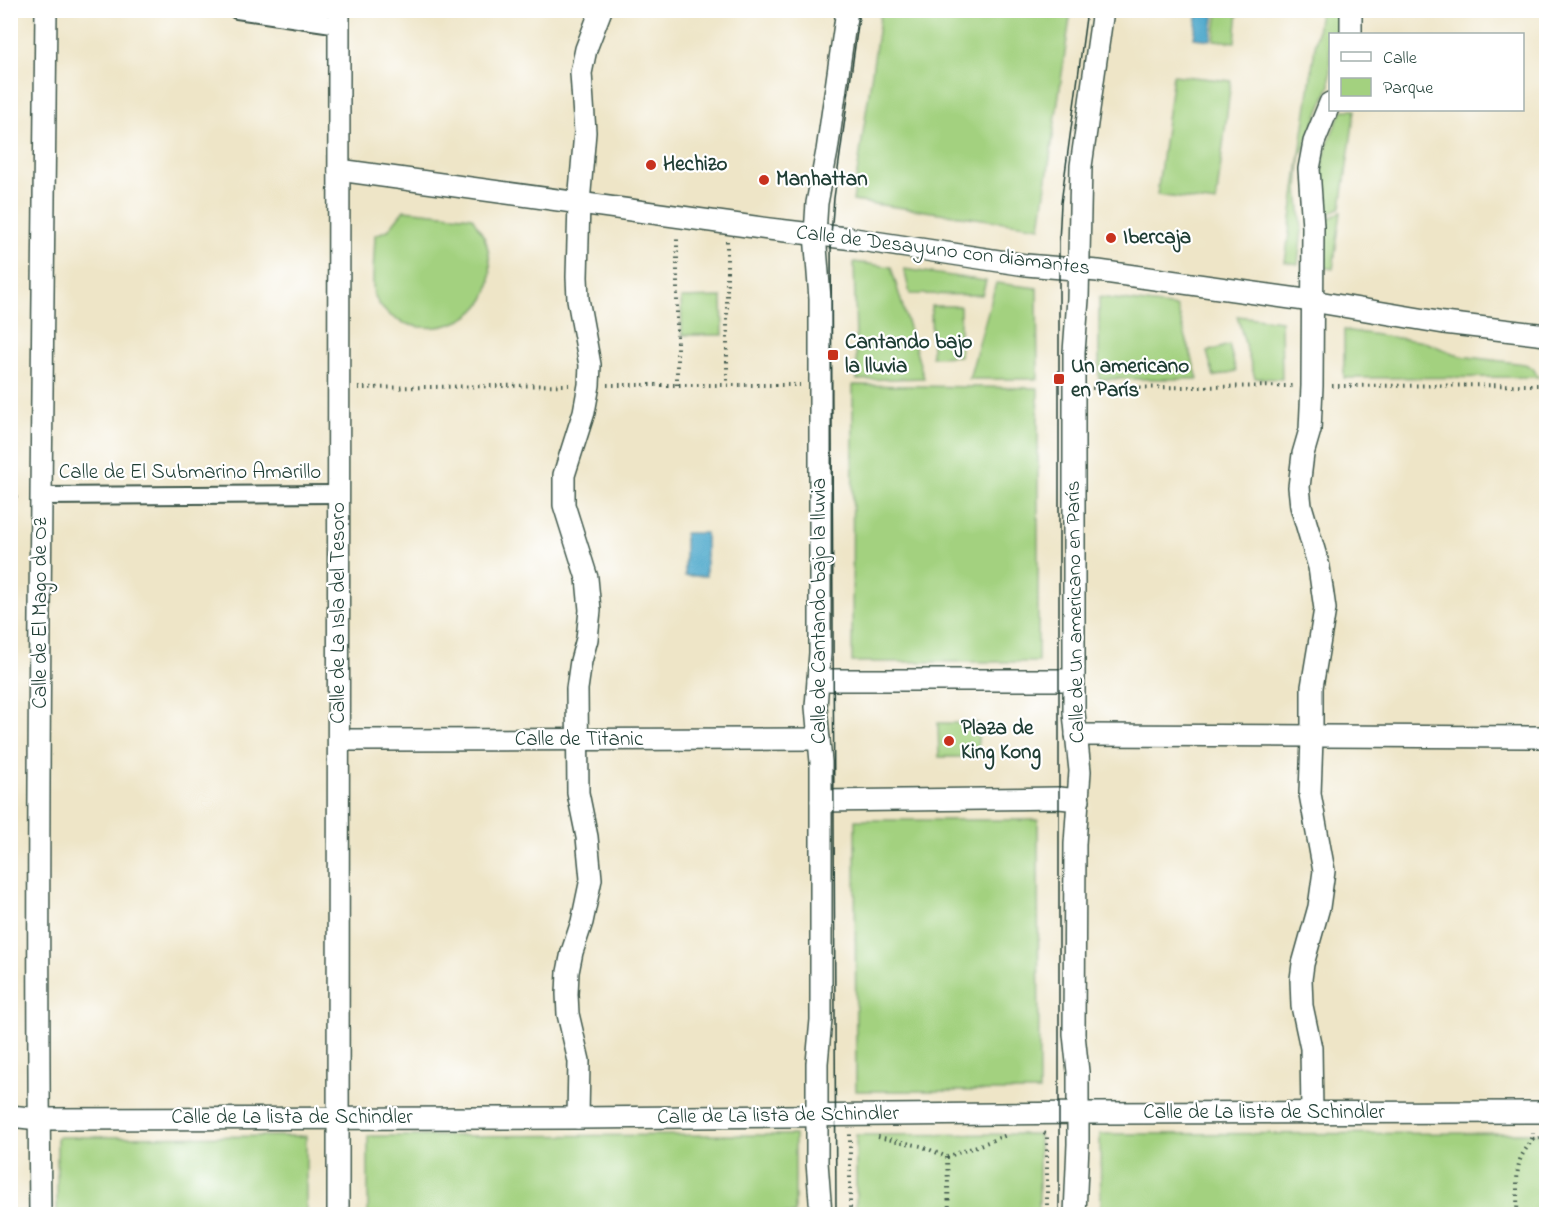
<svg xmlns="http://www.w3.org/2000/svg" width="1557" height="1225" viewBox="0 0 1557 1225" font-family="'Indie Flower',sans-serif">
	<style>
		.green { fill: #a3d17f; stroke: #61875a; stroke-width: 1.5 }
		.water { fill: #4da8cb; stroke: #367280; stroke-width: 1.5 }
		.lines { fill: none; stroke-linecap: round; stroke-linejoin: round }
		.pedestrian-casing { stroke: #3e564a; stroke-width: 20 }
		.minor-casing { stroke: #3e564a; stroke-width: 24 }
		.path { stroke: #3e564a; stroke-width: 4; stroke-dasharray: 1.5 4.5; stroke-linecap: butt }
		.pedestrian { stroke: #fff; stroke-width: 16 }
		.minor { stroke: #fff; stroke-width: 21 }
		.tram { stroke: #1f3d34; stroke-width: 1.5 }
		.poi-dot { fill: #c8321e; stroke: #fff; stroke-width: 2 }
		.labels { text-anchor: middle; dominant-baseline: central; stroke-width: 4.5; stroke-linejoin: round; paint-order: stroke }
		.poi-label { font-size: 21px; font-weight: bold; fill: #1f3d34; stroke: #fff; text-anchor: start }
		.street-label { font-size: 21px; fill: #1f3d34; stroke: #fff }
	</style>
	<rect width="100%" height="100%" fill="#fff"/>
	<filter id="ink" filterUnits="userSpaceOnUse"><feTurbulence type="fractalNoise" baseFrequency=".0167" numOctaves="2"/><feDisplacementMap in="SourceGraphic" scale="12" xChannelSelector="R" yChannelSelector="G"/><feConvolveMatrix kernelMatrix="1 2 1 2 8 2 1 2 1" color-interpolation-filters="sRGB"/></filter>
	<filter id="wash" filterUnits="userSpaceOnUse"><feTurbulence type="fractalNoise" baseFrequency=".008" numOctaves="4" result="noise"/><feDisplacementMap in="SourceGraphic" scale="24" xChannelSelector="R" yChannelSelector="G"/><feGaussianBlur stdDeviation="1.35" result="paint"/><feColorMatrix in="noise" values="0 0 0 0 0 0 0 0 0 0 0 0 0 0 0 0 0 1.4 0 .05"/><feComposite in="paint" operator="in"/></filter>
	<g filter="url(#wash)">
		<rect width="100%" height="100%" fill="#eee5c7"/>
		<g class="green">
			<polygon points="881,11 1071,11 1040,227 853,201"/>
			<polygon points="1218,11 1238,11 1235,42 1214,40"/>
			<polygon points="1320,11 1340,11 1341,34 1330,34 1330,85 1300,158 1298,189 1302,230 1298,264 1285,262"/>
			<polygon points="1173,75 1231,81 1216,203 1157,195"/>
			<path d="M1343,110H1355L1341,207L1323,217C1318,174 1322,147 1343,110Z"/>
			<path d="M404,210L472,217C477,226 485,236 487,245C491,262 493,284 484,299C462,337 392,338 374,295C371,286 375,247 375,235L388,230Z"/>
			<polygon points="1341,212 1333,269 1320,267 1324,221"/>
			<polygon points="854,262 891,267 924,378 857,380"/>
			<polygon points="904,269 986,281 982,295 910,294"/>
			<polygon points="996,283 1037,288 1038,379 969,379"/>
			<polygon points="722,297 723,335 682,335 681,298"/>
			<polygon points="1099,297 1177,307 1198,379 1099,379"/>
			<polygon points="931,306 960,306 960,356 932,357"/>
			<polygon points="1237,316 1281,321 1282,379 1255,378"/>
			<polygon points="1344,330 1425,342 1460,356 1525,364 1533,368 1538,377 1344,378"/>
			<polygon points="1229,345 1236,371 1214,377 1207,352"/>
			<polygon points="853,385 1038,388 1038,662 852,662"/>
			<polygon points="938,723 978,723 978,757 939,757"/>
			<polygon points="855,820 1038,820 1039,1091 856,1091"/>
			<polygon points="1540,1133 1540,1214 1101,1214 1100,1134"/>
			<polygon points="1039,1134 1039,1214 856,1214 856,1135"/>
			<polygon points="795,1135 795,1214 368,1214 368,1136"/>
			<polygon points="306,1136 306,1214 57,1214 57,1137"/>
		</g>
		<g class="water">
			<polygon points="1198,11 1215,11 1211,40 1194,38"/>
			<rect x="685" y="533" width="21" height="43"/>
		</g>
	</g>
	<g filter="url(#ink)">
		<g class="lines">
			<defs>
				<g id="pedestrian">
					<polyline points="237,10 339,25"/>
					<polyline points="41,496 339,494"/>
				</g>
				<g id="minor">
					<polyline points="1351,34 1351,10"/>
					<polyline points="339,170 769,229 854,239 1026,265 1098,271 1312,301 1444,323 1546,335"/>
					<polyline points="818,680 1074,680"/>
					<polyline points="1076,735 1546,737"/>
					<polyline points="339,740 819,739"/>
					<polyline points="821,801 1059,798 1079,800"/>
					<polyline points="1312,1113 1311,1048 1302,1006 1301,979 1303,964 1319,907 1324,871 1310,794 1312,738 1312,687 1325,609 1319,567 1301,506 1299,487 1303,454 1310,430 1312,386 1313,227 1309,169 1314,142 1330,103"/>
					<polyline points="10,1116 39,1119 578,1118 1094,1113 1546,1112"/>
					<polyline points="578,1118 579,1061 568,1014 567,994 568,972 572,952 582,922 591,879 587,837 578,793 577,689 581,661 587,639 590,610 587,578 564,505 564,475 584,412 589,385 590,365 578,299 577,277 579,203 585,132 581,73 586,49 601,10"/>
					<path d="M40,1214C36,813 42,412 46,10"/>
					<polyline points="338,1214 339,10"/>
					<polyline points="821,1214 817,1162 817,1063 821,1020 821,762 816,707 820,653 820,299 815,234 817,203 827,151 847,10"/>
					<polyline points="1075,1214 1078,1144 1078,1072 1074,1034 1075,844 1080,771 1074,713 1074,352 1078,299 1081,166 1103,10"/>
				</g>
			</defs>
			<use href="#pedestrian" class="pedestrian-casing"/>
			<use href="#minor" class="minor-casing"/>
			<g class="path">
				<polyline points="727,241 727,384"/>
				<polyline points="607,385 800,385"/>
				<polyline points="677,385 677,235"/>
				<polyline points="1332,386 1546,385"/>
				<polyline points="358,388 569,385"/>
				<polyline points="1092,388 1294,386"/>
				<polyline points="10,496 22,496"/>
				<polyline points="1044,1133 1047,1135 1047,1214"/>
				<polyline points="878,1137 921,1146 947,1157 1007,1135"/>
				<polyline points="1533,1139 1540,1138"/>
				<polyline points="947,1157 949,1214"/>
				<polyline points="850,1214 850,1134"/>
				<path d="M1517,1214C1518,1197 1515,1176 1520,1160C1523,1150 1533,1143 1533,1133"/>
			</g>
			<use href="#pedestrian" class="pedestrian"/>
			<use href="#minor" class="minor"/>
			<g class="tram">
				<polyline points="836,1214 831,236 834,198 860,10"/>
				<polyline points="1059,1214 1059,242 1061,203 1087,10"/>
			</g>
		</g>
	</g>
	<g class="poi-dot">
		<circle cx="651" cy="165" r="6"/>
		<circle cx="764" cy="180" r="6"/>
		<circle cx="1111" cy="238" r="6"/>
		<rect x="827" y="349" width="12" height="12" rx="3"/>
		<rect x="1053" y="373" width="12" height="12" rx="3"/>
		<circle cx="949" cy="741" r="6"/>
	</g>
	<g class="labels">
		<g class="poi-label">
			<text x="663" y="165">Hechizo</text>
			<text x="776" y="180">Manhattan</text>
			<text x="1123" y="238">Ibercaja</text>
			<text x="845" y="343">Cantando bajo<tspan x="845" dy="24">la lluvia</tspan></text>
			<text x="1071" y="367">Un americano<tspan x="1071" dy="24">en París</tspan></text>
			<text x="961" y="729">Plaza de<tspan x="961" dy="24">King Kong</tspan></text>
		</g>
		<g class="street-label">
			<text transform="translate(943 251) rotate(7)">Calle de Desayuno con diamantes</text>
			<text x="190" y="473">Calle de El Submarino Amarillo</text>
			<text transform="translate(820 611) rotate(-90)">Calle de Cantando bajo la lluvia</text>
			<text transform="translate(1076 612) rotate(-91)">Calle de Un americano en París</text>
			<text transform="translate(41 613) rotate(-90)">Calle de El Mago de Oz</text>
			<text transform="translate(339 613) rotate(-90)">Calle de La Isla del Tesoro</text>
			<text x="579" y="740">Calle de Titanic</text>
			<text x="1264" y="1113">Calle de La lista de Schindler</text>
			<text transform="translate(778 1116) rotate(-1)">Calle de La lista de Schindler</text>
			<text x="292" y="1118">Calle de La lista de Schindler</text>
		</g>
	</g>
	<rect width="1557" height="1225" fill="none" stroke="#fff" stroke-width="36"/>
	<rect x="1329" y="33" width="195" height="78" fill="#ffffff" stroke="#a5b1ae" stroke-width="1.5"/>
	<rect x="1341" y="52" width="30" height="9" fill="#ffffff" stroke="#a5b1ae" stroke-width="1.5"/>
	<text x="1383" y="63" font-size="18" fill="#1f3d34">Calle</text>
	<rect x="1341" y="78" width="30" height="18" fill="#a3d17f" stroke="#a5b1ae" stroke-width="1.5"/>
	<text x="1383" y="93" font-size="18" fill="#1f3d34">Parque</text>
</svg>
